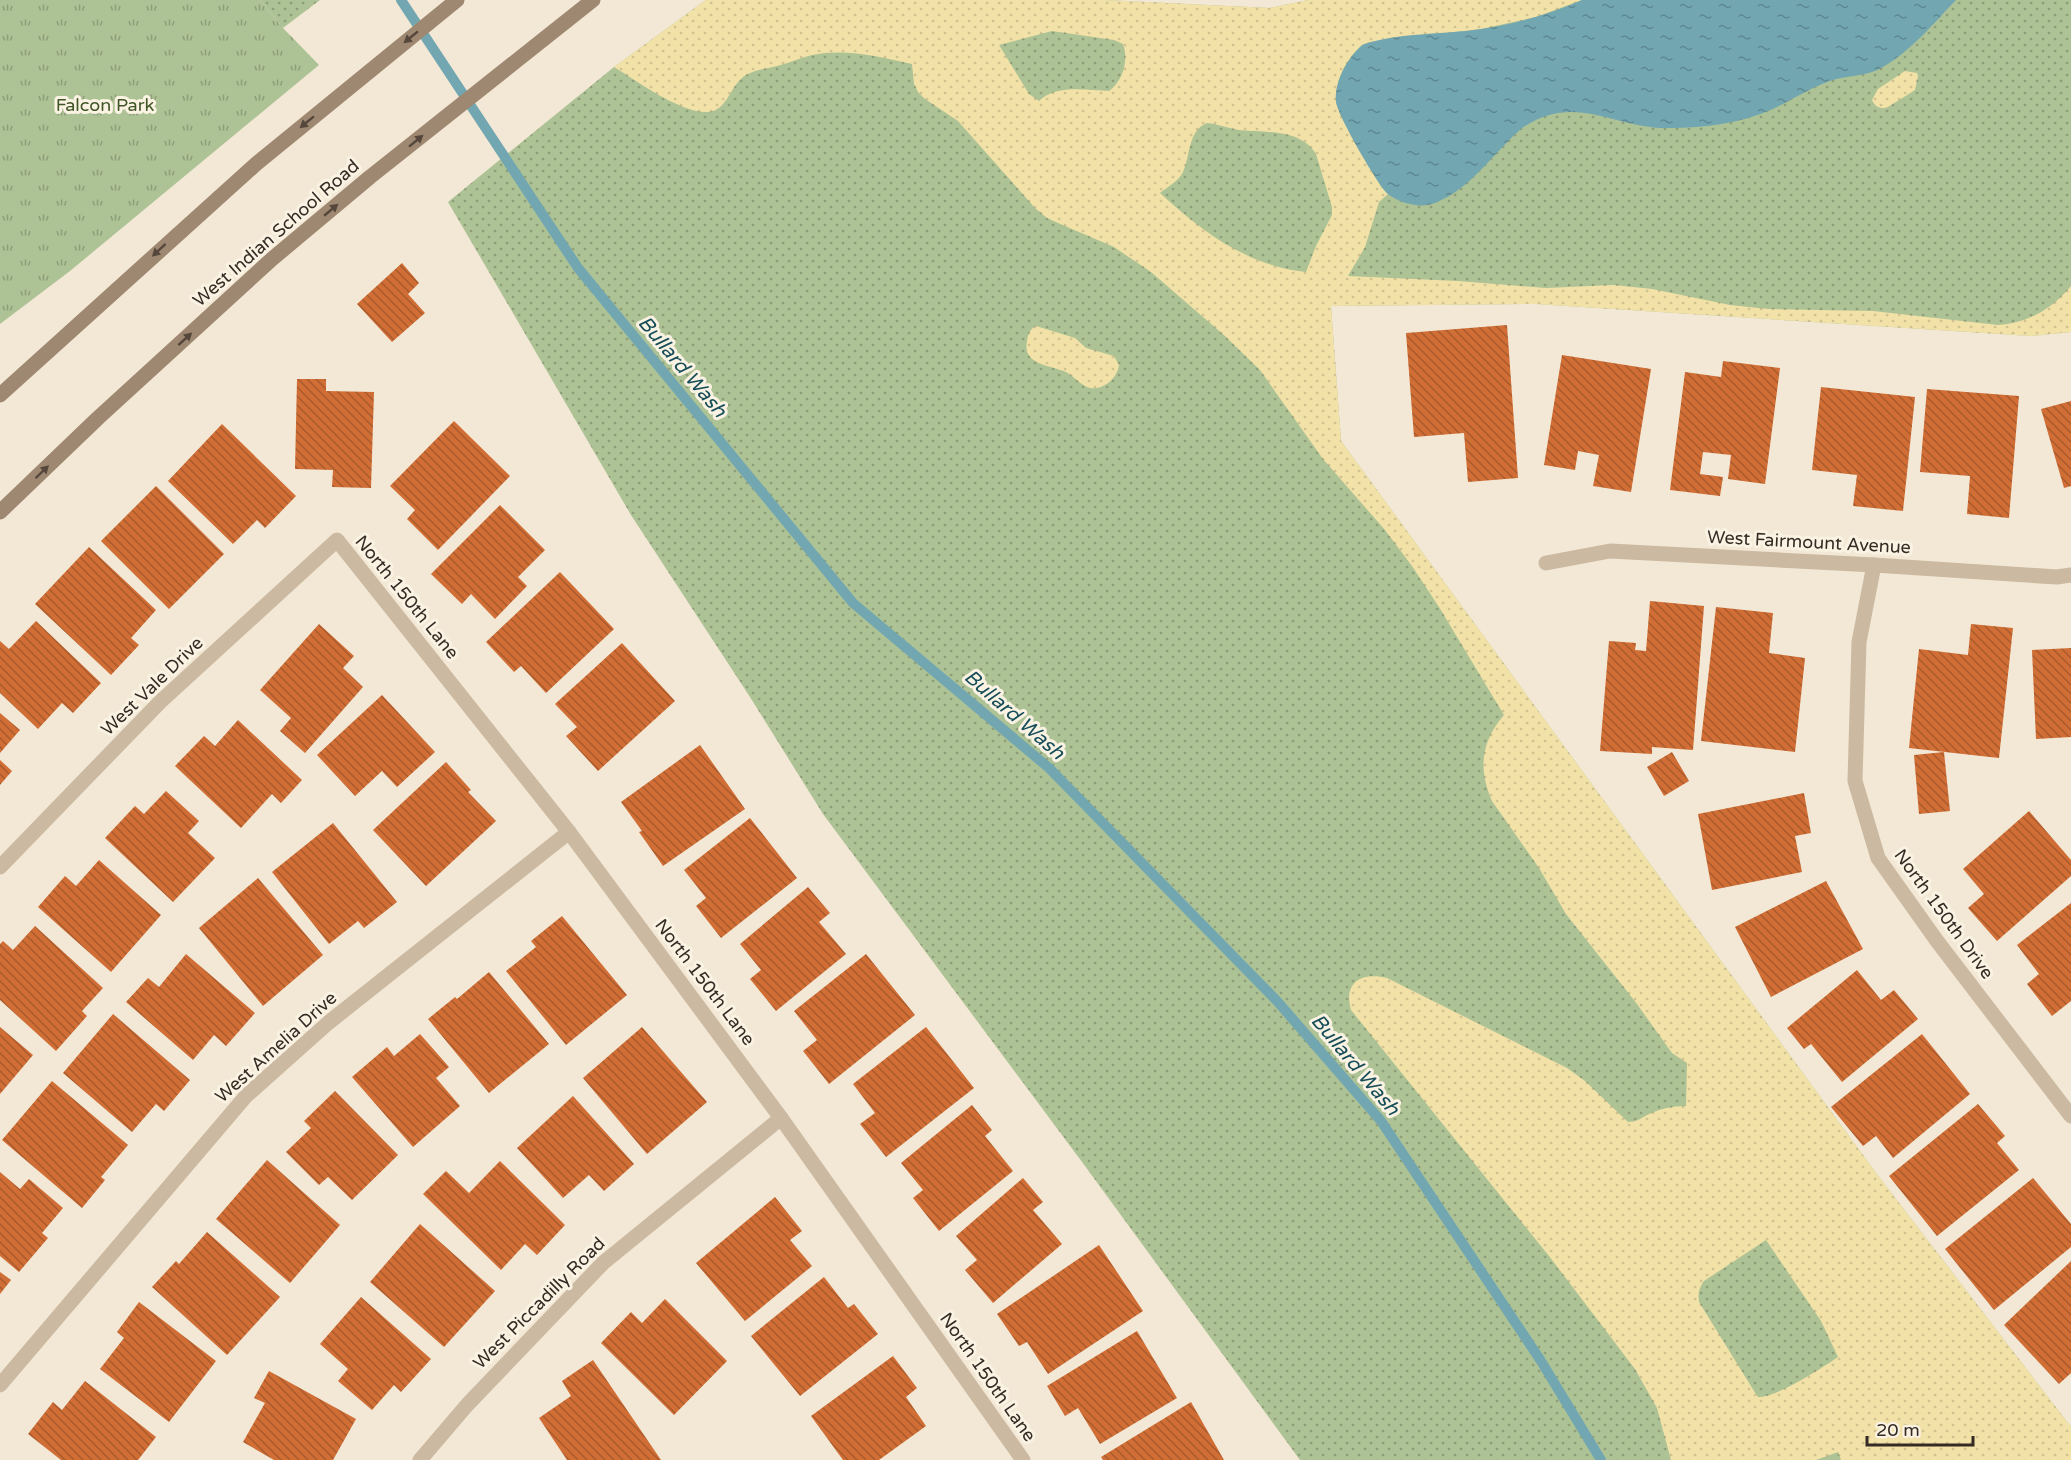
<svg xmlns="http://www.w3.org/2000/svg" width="2071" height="1460" viewBox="0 0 2071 1460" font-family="'Varela Round',sans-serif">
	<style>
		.grass { fill: url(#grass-dots) }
		.sand { fill: url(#sand-dots); fill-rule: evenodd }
		.park { fill: url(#park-tufts) }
		.water { fill: url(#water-ripples) }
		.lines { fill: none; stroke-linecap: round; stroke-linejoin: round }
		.stream { stroke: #72a7b2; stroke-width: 10 }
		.building { fill: url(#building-back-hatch) }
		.street { stroke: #cbb9a1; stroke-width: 15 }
		.secondary { stroke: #9f8872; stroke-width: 15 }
		.oneway { fill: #55473b }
		.labels { text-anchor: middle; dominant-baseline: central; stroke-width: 6; stroke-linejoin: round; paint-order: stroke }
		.park-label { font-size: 18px; fill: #3e5526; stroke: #faf2e2 }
		.street-label { font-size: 18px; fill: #352b24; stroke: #faf2e2 }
		.water-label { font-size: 20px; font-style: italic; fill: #174d59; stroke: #faf2e2 }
	</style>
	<defs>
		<pattern id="grass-dots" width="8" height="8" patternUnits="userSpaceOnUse" patternTransform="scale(1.5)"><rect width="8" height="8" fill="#adc295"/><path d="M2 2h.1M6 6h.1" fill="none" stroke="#8e9e79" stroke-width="1.8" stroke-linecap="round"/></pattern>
		<pattern id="sand-dots" width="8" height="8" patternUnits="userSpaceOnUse" patternTransform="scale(1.5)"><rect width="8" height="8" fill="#f2e2a8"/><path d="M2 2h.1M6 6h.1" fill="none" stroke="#d0c290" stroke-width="1.8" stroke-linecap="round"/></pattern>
		<pattern id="park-tufts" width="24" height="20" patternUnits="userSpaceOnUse" patternTransform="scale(1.5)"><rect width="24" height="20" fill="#adc295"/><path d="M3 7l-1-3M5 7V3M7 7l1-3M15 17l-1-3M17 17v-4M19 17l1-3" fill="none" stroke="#8e9e79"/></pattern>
		<pattern id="water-ripples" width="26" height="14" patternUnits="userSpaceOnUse" patternTransform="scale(1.5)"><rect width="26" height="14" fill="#72a7b2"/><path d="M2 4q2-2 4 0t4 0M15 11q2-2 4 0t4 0" fill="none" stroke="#5e8891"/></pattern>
		<pattern id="building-back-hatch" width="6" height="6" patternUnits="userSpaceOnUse" patternTransform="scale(1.5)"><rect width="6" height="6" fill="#d06e35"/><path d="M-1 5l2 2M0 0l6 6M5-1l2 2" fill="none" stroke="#aa5b2d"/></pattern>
	</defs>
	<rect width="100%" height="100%" fill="#f3e8d5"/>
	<g class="grass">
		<polygon points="260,0 320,0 283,28"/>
		<polygon points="706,0 1105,0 1270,8 1308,0 2071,0 2071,332 2031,336 1536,304 1331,306 1341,441 1876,1173 2071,1427 2071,1460 1300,1460 1085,1166 823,814 750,697 631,515 448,202 614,67"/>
	</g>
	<g class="sand">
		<path d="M706,0H1105L1270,8L1308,0H1582L1536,17L1481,29L1369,42C1350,49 1334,81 1336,102C1337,106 1339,111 1341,116L1381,187L1388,194L1379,202L1365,247L1348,276L1458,281L1546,288L1613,285L1652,289L1730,305L1768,309L1873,311L1998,325C2028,323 2052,309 2071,286V332L2031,336L1536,304L1331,306L1341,441L1876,1173L2071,1427V1460H1841L1838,1452L1816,1460H1671L1657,1408L1635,1369L1549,1256L1351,1010C1343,982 1362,972 1387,978L1567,1068L1585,1081L1628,1122C1636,1122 1640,1119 1647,1115C1659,1109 1672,1106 1686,1106L1687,1063L1672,1053L1637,1004L1566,914L1539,868L1492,801C1478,768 1481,742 1504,715L1439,607L1412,566L1385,530L1323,459L1260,370L1225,336L1151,272L1114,247L1058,223L1047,218L1035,208L958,121L925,99L918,92L914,84L912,64C880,57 846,48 812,55C800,58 789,63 777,66C765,69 752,70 742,78C730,88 726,111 708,112C682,114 637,81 614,67ZM1052,31L1114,40L1123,44C1129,60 1123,81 1109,91C1086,90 1056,84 1039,101L1029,94L999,45ZM1207,123C1218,124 1228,128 1239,130C1266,133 1300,128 1316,154L1332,207V215L1316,246L1306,272C1248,266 1202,232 1160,193C1167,187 1177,182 1182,174C1191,157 1187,131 1207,123ZM1766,1240L1821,1321L1838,1357C1822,1368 1776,1398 1758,1397L1754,1391L1699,1302C1698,1293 1699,1288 1704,1281Z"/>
		<path d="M1905,71L1917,73L1918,76L1915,90L1888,107C1881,110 1875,107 1872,100L1878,89Z"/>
		<path d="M1036,326L1075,338L1086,348L1114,356L1119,365C1117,380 1099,394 1085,386C1078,382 1073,376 1066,372C1050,365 1022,365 1027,341C1028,334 1030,329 1036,326Z"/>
	</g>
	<polygon class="park" points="0,0 260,0 283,28 319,65 70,271 0,324"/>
	<path class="water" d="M1582,0H1956C1934,23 1911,51 1883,67C1867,77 1847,75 1830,81C1810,88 1792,100 1773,109C1742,123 1704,128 1671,128C1614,130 1577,91 1522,128C1494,152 1471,189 1435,203C1421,209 1399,203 1388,194C1377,184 1338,116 1336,102C1334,81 1348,58 1362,45C1399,32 1442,35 1481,29C1516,24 1550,14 1582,0Z"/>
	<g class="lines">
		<polyline class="stream" points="401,0 578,268 853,603 1049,768 1277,1001 1381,1121 1541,1361 1601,1460"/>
	</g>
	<g class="building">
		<polygon points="402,263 419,283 408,294 425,313 392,342 357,304"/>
		<polygon points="1507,325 1518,478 1468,482 1464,433 1414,437 1406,333"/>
		<polygon points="1562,355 1651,369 1631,492 1593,486 1599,455 1578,451 1575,470 1544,465"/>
		<polygon points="1723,361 1780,368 1765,484 1728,479 1731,455 1703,452 1700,474 1723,477 1720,496 1670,490 1685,372 1721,377"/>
		<polygon points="297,379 326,379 326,391 374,392 371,488 332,487 333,470 295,469"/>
		<polygon points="1821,387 1915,397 1903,511 1853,506 1857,475 1812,470"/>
		<polygon points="1927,389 2019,396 2009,518 1967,514 1970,476 1920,472"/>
		<polygon points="2071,401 2071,486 2064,488 2041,409"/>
		<polygon points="454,421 510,476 438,550 407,519 415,510 390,486"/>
		<polygon points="222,424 296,496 265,528 257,520 233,544 168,481"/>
		<polygon points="156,486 224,554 169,609 101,541"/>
		<polygon points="500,505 545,550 518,577 527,586 495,619 471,594 462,604 431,574"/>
		<polygon points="89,547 156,610 131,638 139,645 111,675 35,604"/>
		<polygon points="560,572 614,629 546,693 521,666 514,672 486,642"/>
		<polygon points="1650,601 1704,606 1693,750 1652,747 1652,754 1600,751 1609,641 1636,643 1635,650 1646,651"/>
		<polygon points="1716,607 1773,613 1769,653 1805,658 1795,752 1701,741"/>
		<polygon points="36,621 101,683 73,713 62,703 38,729 0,693 0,641 9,649"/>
		<polygon points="319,624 354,656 343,668 363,687 305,753 280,731 291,718 260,690"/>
		<polygon points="1971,624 2013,628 1999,758 1909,748 1919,649 1968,655"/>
		<polygon points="622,643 675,701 598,771 566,736 577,727 555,704"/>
		<polygon points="2071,648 2071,737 2036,739 2032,650"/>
		<polygon points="382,695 435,752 397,787 382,771 355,796 317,755"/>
		<polygon points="0,713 20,730 0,753"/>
		<polygon points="238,720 302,780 281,803 272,794 241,828 175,766 204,736 215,746"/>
		<polygon points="700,745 745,809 663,866 639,832 642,831 621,802"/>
		<polygon points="1672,752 1689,781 1664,796 1647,767"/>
		<polygon points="1944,752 1950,811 1919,814 1914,755"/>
		<polygon points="0,760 12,771 0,785"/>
		<polygon points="446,762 471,790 468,792 496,821 426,886 373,830"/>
		<polygon points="166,791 199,821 188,833 215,858 173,902 105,838 135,806 144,814"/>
		<polygon points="1804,793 1811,833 1795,836 1802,872 1712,890 1698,814"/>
		<polygon points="2029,811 2071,860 2071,876 1997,941 1968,908 1984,894 1963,869"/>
		<polygon points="750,818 797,878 721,938 696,906 706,898 684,870"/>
		<polygon points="333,823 397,902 364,928 358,921 329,944 272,872"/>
		<polygon points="99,860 161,915 111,972 38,907 65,876 76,886"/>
		<polygon points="258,878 323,955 263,1006 199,928"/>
		<polygon points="1826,881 1863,949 1771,997 1735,927"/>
		<polygon points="808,887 830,913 819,922 846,954 776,1011 750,979 761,970 740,944"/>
		<polygon points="2071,903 2071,1001 2052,1016 2027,984 2039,974 2017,945"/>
		<polygon points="562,916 627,995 566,1045 506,971 536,947 531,941"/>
		<polygon points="35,926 103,988 82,1011 87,1016 56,1051 0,1000 0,944 3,941 13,950"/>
		<polygon points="186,954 255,1013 226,1046 214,1035 193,1060 126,1002 148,978 159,987"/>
		<polygon points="866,954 915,1015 829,1084 803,1051 817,1040 794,1011"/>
		<polygon points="1857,970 1881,1000 1894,990 1918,1019 1842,1082 1811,1044 1804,1049 1787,1028"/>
		<polygon points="489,972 549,1044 489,1093 428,1019 455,997 457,999"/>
		<polygon points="113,1014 190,1080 164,1111 156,1104 132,1132 63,1073"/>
		<polygon points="0,1027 33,1055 0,1094"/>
		<polygon points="642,1027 707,1102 647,1154 583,1078"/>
		<polygon points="926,1027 974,1088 886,1157 860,1124 875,1113 853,1084"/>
		<polygon points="420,1034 449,1067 436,1078 460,1106 413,1147 352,1077 387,1047 394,1056"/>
		<polygon points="1922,1034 1970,1094 1893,1158 1876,1136 1863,1146 1831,1107"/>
		<polygon points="52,1081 128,1145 101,1177 105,1180 82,1208 2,1140"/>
		<polygon points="335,1091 398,1155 352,1200 328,1177 319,1185 286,1152 311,1128 304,1121"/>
		<polygon points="573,1096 634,1164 604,1191 589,1175 563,1198 517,1148"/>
		<polygon points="1978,1104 2005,1136 1997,1143 2019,1170 1937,1236 1889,1176"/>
		<polygon points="972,1105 992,1130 985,1136 1013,1171 939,1231 913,1198 923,1190 901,1163"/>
		<polygon points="267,1160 340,1225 290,1283 216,1219"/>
		<polygon points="500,1161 565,1225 537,1255 525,1244 501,1270 423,1194 446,1171 469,1193"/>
		<polygon points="0,1172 20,1189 29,1179 63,1208 42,1233 48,1238 19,1272 0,1256"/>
		<polygon points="1023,1178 1043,1202 1033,1210 1062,1244 993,1303 965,1270 977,1260 956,1236"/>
		<polygon points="2033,1178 2071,1224 2071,1247 1994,1310 1945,1249"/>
		<polygon points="775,1197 802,1231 790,1240 812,1266 745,1321 696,1263"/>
		<polygon points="420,1224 495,1291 444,1347 370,1282"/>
		<polygon points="207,1232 280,1297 227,1355 152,1287 176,1261 179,1264"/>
		<polygon points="1099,1245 1143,1311 1048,1374 1027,1342 1019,1346 997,1314"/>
		<polygon points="2071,1261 2071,1373 2059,1384 2004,1325"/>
		<polygon points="0,1272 11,1280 0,1294"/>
		<polygon points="824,1277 848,1308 854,1304 878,1334 800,1396 751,1336"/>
		<polygon points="361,1297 431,1359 401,1392 394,1385 372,1410 338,1381 348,1369 320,1344"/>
		<polygon points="665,1299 727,1361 674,1415 601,1343 631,1312 642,1323"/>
		<polygon points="139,1302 216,1361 169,1422 100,1369 124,1338 117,1332"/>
		<polygon points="1137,1331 1177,1398 1100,1444 1078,1408 1065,1416 1047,1386"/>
		<polygon points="893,1356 917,1388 906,1397 926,1426 879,1460 843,1460 811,1416"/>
		<polygon points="593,1360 661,1460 567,1460 539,1418 571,1396 562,1381"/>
		<polygon points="269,1371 356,1419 333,1460 274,1460 243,1442 265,1403 254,1398"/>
		<polygon points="85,1381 156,1437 138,1460 61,1460 28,1434 53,1402 62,1410"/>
		<polygon points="1191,1402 1224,1460 1103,1460 1101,1457"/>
	</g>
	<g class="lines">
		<g class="street">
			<polyline points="1546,563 1610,551 1874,565 2057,577 2071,575"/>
			<polyline points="1874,565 1859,642 1855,781 1878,858 1937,941 2071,1116"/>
			<polyline points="0,867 160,702 337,540 569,832 781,1118 1023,1460"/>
			<polyline points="0,1385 246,1096 328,1023 569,832"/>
			<polyline points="420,1460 467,1405 603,1263 781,1118"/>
		</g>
		<g class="secondary">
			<polyline points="0,395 256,164 457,0"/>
			<polyline points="0,512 98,418 272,259 370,177 593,0"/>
		</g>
	</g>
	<defs><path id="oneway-solid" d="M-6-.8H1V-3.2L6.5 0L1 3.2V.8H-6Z" transform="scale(1.5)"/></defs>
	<g class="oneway">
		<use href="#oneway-solid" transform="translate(411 37) rotate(141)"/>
		<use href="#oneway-solid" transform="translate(307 122) rotate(141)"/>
		<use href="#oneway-solid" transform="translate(416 141) rotate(-39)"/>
		<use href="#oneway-solid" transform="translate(331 210) rotate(-40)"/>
		<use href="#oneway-solid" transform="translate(159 250) rotate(137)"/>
		<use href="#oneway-solid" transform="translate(185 339) rotate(-42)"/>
		<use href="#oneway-solid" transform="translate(42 472) rotate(-44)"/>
	</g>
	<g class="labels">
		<g class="park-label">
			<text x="105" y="105">Falcon Park</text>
		</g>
		<g class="street-label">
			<text transform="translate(276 233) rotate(-41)">West Indian School Road</text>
			<text transform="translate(1809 542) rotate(3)">West Fairmount Avenue</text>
			<text transform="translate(407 597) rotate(51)">North 150th Lane</text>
			<text transform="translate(152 686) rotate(-44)">West Vale Drive</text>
			<text transform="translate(1944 914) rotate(54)">North 150th Drive</text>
			<text transform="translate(705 982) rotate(53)">North 150th Lane</text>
			<text transform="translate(276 1047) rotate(-42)">West Amelia Drive</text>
			<text transform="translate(539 1303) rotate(-45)">West Piccadilly Road</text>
			<text transform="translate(988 1377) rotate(55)">North 150th Lane</text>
		</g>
		<g class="water-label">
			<text transform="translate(682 367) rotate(50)">Bullard Wash</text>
			<text transform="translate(1014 715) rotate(41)">Bullard Wash</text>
			<text transform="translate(1355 1065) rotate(50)">Bullard Wash</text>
		</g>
	</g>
	<path d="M1867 1436v9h106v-9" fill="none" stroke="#352b24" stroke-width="3"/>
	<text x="1876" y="1436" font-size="18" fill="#352b24" stroke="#faf2e2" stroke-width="4.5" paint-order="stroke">20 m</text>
</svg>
